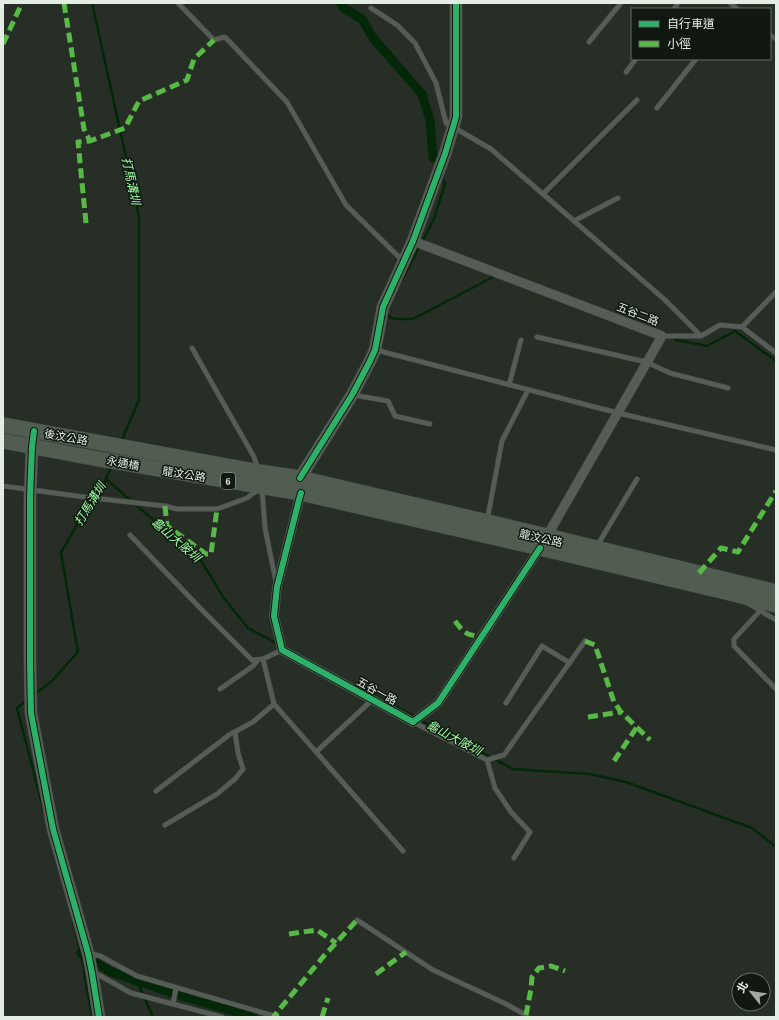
<svg xmlns="http://www.w3.org/2000/svg" width="779" height="1020" viewBox="0 0 779 1020" font-family="'Times New Roman','Noto Sans TC',serif">
	<style>
		.lines { fill: none; stroke-linecap: round; stroke-linejoin: round }
		.stream { stroke: #032808; stroke-width: 2.5 }
		.canal { stroke: #032808; stroke-width: 9 }
		.service-casing { stroke: #414942; stroke-width: 5.5 }
		.minor-casing { stroke: #414942; stroke-width: 10 }
		.tertiary-casing { stroke: #414942; stroke-width: 13 }
		.primary-casing { stroke: #414942; stroke-width: 16 }
		.service { stroke: #565d56; stroke-width: 4.5 }
		.minor { stroke: #565d56; stroke-width: 9 }
		.tertiary { stroke: #565d56; stroke-width: 12 }
		.primary { stroke: #525d52; stroke-width: 15 }
		.quiet { stroke: #58b947; stroke-width: 5; stroke-dasharray: 10 5; stroke-linecap: butt }
		.cycleway-casing { stroke: #101811; stroke-width: 8 }
		.cycleway { stroke: #2db169; stroke-width: 6 }
		.labels { text-anchor: middle; dominant-baseline: central; stroke-width: 3; stroke-linejoin: round; paint-order: stroke }
		.shield { fill: #101811; stroke: #a4ada4; stroke-width: 1 }
		.shield-label { font-size: 10px; font-weight: bold; fill: #e3ede3 }
		.street-label { font-size: 11px; fill: #e3ede3; stroke: #101811 }
		.water-label { font-size: 12px; font-style: italic; fill: #9cfda3; stroke: #101811 }
	</style>
	<rect width="100%" height="100%" fill="#262e26"/>
	<g class="lines">
		<g class="stream">
			<polyline points="92,3 139,216 139,400 121,442"/>
			<polyline points="433,158 437,166"/>
			<polyline points="402,280 434,219 445,184 441,176"/>
			<polyline points="386,313 391,318 397,319 413,319 493,277"/>
			<polyline points="676,340 707,346 735,331 776,361"/>
			<polyline points="106,479 202,562 223,597 248,628 278,644"/>
			<polyline points="357,686 416,717"/>
			<polyline points="35,694 51,682 78,652 61,553 85,510 102,488 111,467"/>
			<polyline points="26,701 17,708 44,812"/>
			<polyline points="420,720 513,769 590,774 626,782 752,828 776,847"/>
			<polyline points="72,917 81,953 92,1017"/>
			<polyline points="137,981 153,1017"/>
		</g>
		<g class="canal">
			<polyline points="340,3 345,9 362,19 373,38 422,94 430,120 433,158"/>
			<polyline points="81,953 111,972 178,995 254,1017"/>
		</g>
		<defs>
			<g id="service">
				<polyline points="178,3 214,40 225,37 287,102 346,205 402,260"/>
				<polyline points="730,3 737,9"/>
				<polyline points="371,8 397,25 415,43 436,83 446,123 491,149 664,299 701,336"/>
				<polyline points="674,9 678,3"/>
				<polyline points="770,35 776,39"/>
				<polyline points="589,42 621,3"/>
				<polyline points="626,72 636,59"/>
				<polyline points="657,108 696,59"/>
				<polyline points="543,194 637,100"/>
				<polyline points="574,221 618,198"/>
				<polyline points="742,327 776,353"/>
				<polyline points="662,336 701,336 720,325 742,327 776,292"/>
				<polyline points="537,337 646,362 670,373 728,388"/>
				<polyline points="192,348 254,457 258,469"/>
				<polyline points="376,350 618,413 776,450"/>
				<polyline points="509,385 521,340"/>
				<polyline points="353,395 388,401 395,416 430,424"/>
				<polyline points="3,486 84,497 165,506 177,509 217,509 247,498 259,489"/>
				<polyline points="262,488 265,528 276,582"/>
				<polyline points="487,521 502,441 528,390"/>
				<polyline points="130,535 201,609 252,660 263,659"/>
				<polyline points="597,546 637,479"/>
				<polyline points="749,604 776,620"/>
				<polyline points="760,611 734,639 734,646 776,689"/>
				<polyline points="282,650 263,659 274,704 403,851"/>
				<polyline points="220,689 253,666 258,660"/>
				<polyline points="506,703 542,646 570,663"/>
				<polyline points="413,722 487,760 504,755 585,641"/>
				<polyline points="316,752 372,700"/>
				<polyline points="487,760 495,788 511,812 530,832 514,858"/>
				<polyline points="156,791 229,735 253,722 274,704"/>
				<polyline points="165,825 217,794 235,779 243,769 238,753 235,732"/>
				<polyline points="357,920 433,970 504,1003 526,1015 525,1017"/>
				<polyline points="89,953 100,956 137,976 274,1016"/>
				<polyline points="94,973 99,975 131,993 222,1017"/>
				<polyline points="173,1004 176,988"/>
			</g>
			<g id="minor">
				<polyline points="413,241 662,336 547,536"/>
				<polyline points="301,493 299,500 277,587 274,616 282,650 413,722 438,703 540,548"/>
			</g>
			<g id="tertiary">
				<polyline points="34,431 32,447 30,497 30,663 31,713 53,829 88,953 92,973 99,1017"/>
				<polyline points="300,478 352,395 369,363 375,350 383,307 413,241 445,154 456,117 456,3"/>
			</g>
			<g id="primary">
				<polyline points="3,425 259,472 300,478 547,536 776,592"/>
				<polyline points="3,441 93,458 301,493 540,548 734,594 776,605"/>
			</g>
		</defs>
		<use href="#service" class="service-casing"/>
		<use href="#minor" class="minor-casing"/>
		<use href="#tertiary" class="tertiary-casing"/>
		<use href="#primary" class="primary-casing"/>
		<use href="#service" class="service"/>
		<use href="#minor" class="minor"/>
		<use href="#tertiary" class="tertiary"/>
		<use href="#primary" class="primary"/>
		<g class="quiet">
			<polyline points="64,3 84,129 90,141"/>
			<polyline points="3,44 22,3"/>
			<polyline points="86,223 78,142 90,141 125,128 139,101 187,80 194,59 214,40"/>
			<polyline points="165,506 167,526 206,554 211,554 217,509"/>
			<polyline points="699,573 721,548 738,552 776,491"/>
			<path d="M455,621C465,634 465,634 481,637"/>
			<polyline points="585,641 595,645 614,702 621,712 650,740"/>
			<polyline points="588,717 621,712"/>
			<polyline points="614,761 637,727"/>
			<polyline points="289,934 317,930 336,943"/>
			<polyline points="376,974 406,952"/>
			<polyline points="526,1015 531,989 532,977 539,968 551,966 565,971"/>
			<polyline points="279,1017 274,1016 323,957 357,920"/>
			<polyline points="322,1017 328,998"/>
		</g>
		<defs>
			<g id="cycleway">
				<polyline points="34,431 32,447 30,497 30,663 31,713 53,829 88,953 92,973 99,1017"/>
				<polyline points="300,478 352,395 369,363 375,350 383,307 413,241 445,154 456,117 456,3"/>
				<polyline points="301,493 299,500 277,587 274,616 282,650 413,722 438,703 540,548"/>
			</g>
		</defs>
		<use href="#cycleway" class="cycleway-casing"/>
		<use href="#cycleway" class="cycleway"/>
	</g>
	<g class="labels">
		<rect class="shield" x="221" y="473" width="14" height="16" rx="3"/>
		<g class="shield-label">
			<text x="228" y="481">6</text>
		</g>
		<g class="street-label">
			<text transform="translate(638 314) rotate(21)">五谷二路</text>
			<text transform="translate(66 437) rotate(10)">後汶公路</text>
			<text transform="translate(123 463) rotate(10)">永通橋</text>
			<text transform="translate(184 474) rotate(9)">龍汶公路</text>
			<text transform="translate(541 538) rotate(13)">龍汶公路</text>
			<text transform="translate(377 691) rotate(29)">五谷一路</text>
		</g>
		<g class="water-label">
			<text transform="translate(131 181) rotate(78)">打馬溝圳</text>
			<text transform="translate(90 504) rotate(-58)">打馬溝圳</text>
			<text transform="translate(176 540) rotate(41)">龜山大陂圳</text>
			<text transform="translate(454 738) rotate(28)">龜山大陂圳</text>
		</g>
	</g>
	<rect width="779" height="1020" fill="none" stroke="#e3ede3" stroke-width="8"/>
	<rect x="631" y="8" width="140" height="52" fill="#101811" stroke="#646d65"/>
	<rect x="639" y="21" width="20" height="6" fill="#2db169" stroke="#646d65"/>
	<text x="667" y="28" font-size="12" fill="#e3ede3">自行車道</text>
	<rect x="639" y="41" width="20" height="6" fill="#58b947" stroke="#646d65"/>
	<text x="667" y="48" font-size="12" fill="#e3ede3">小徑</text>
	<g transform="translate(751 992) rotate(300)"><circle r="19" fill="#101811" stroke="#646d65"/>
	<path d="M0-3L7 15L0 10L-7 15Z" fill="#a1aaa1"/>
	<text y="-6" font-size="11" font-weight="bold" text-anchor="middle" fill="#e3ede3">北</text>
	</g>
</svg>
